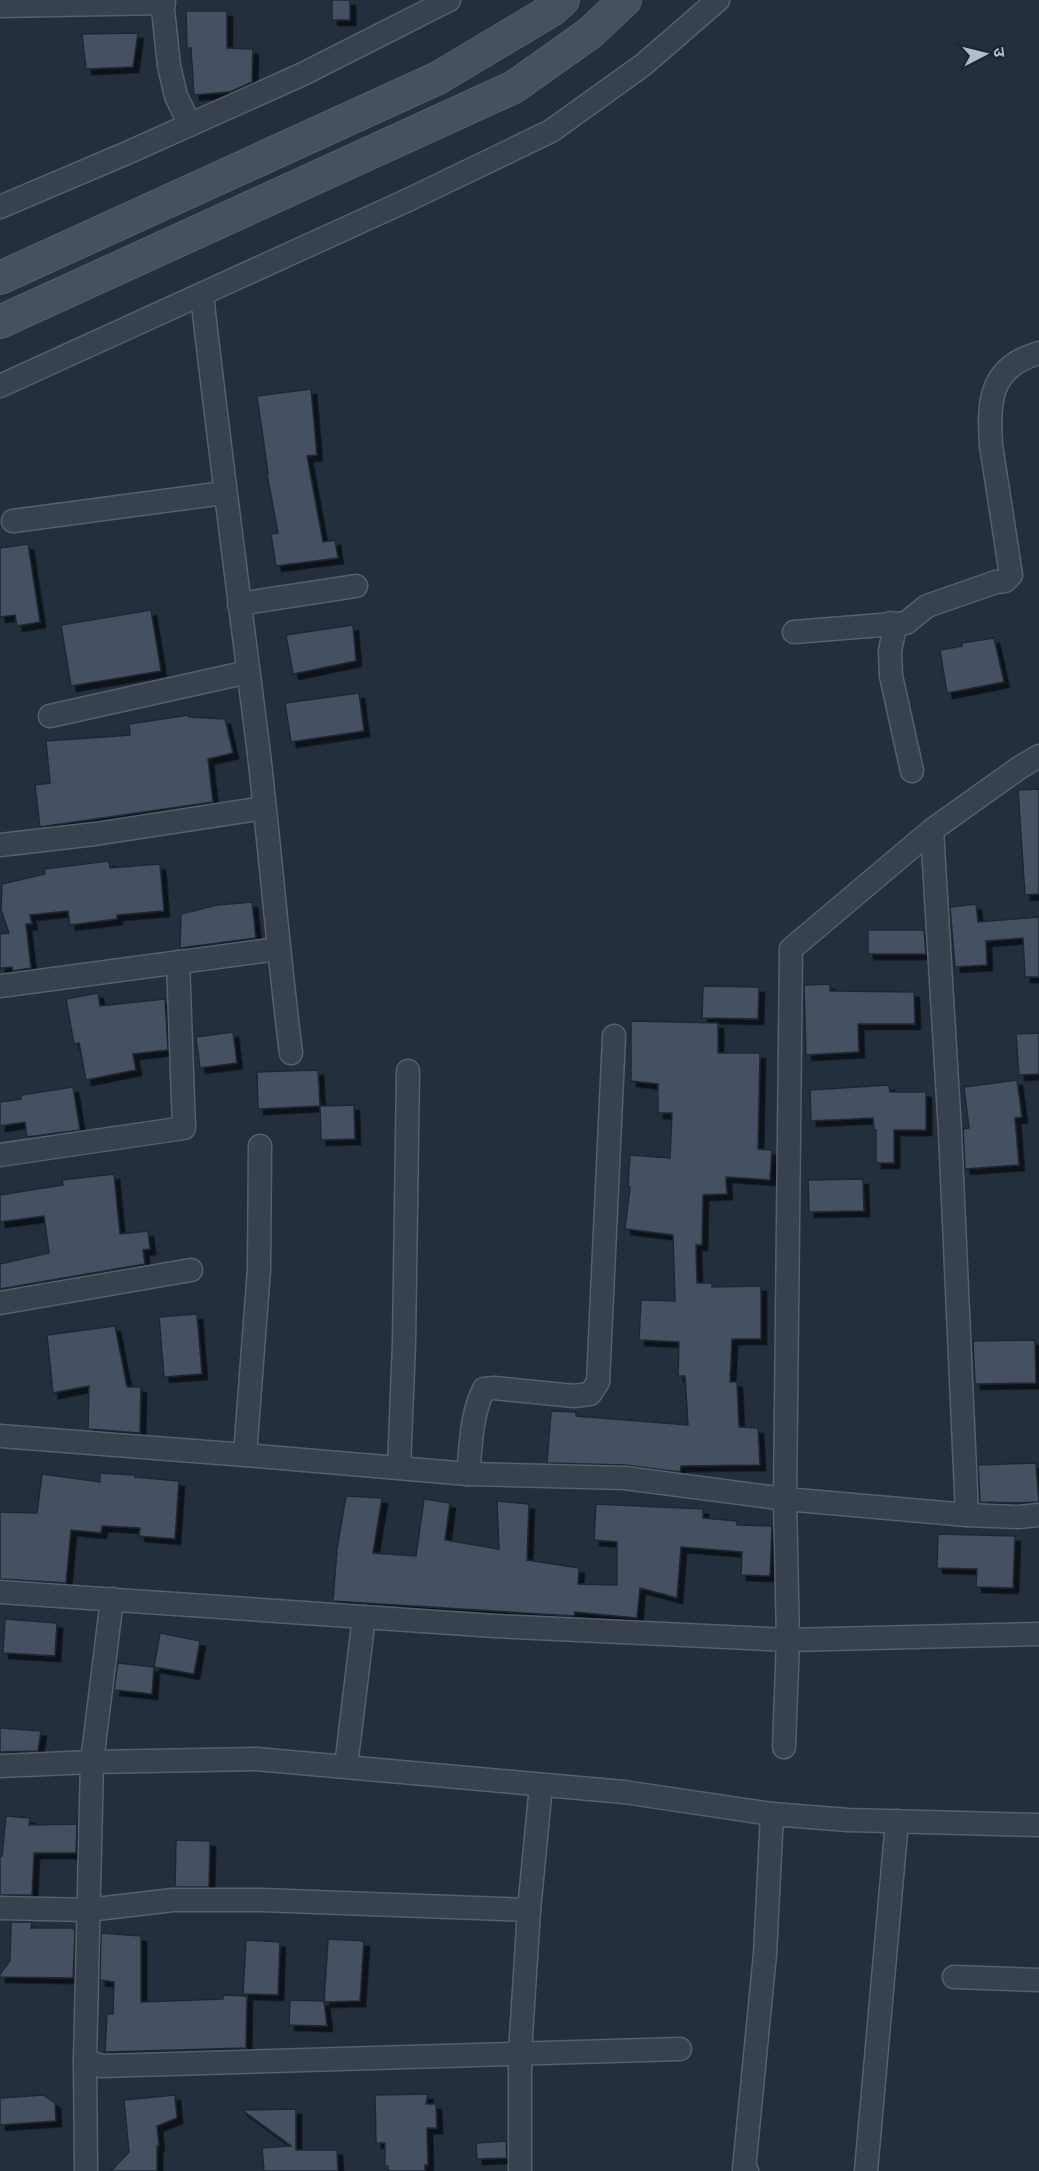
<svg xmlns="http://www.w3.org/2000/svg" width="1039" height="2171" viewBox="0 0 1039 2171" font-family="Overpass,'Noto Sans Devanagari',sans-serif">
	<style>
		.building { fill: #455162; stroke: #1f2835; stroke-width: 1.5; filter: url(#shadow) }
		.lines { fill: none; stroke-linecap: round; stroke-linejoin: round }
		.street-casing { stroke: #565f6c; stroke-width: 25 }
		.secondary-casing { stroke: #565f6c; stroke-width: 34 }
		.street { stroke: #38414e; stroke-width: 22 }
		.secondary { stroke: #465061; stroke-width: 32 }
	</style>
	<defs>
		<filter id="shadow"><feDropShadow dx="5.5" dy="5.5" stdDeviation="0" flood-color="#0009"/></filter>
	</defs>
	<rect width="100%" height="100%" fill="#242f3e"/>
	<g class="building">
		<rect x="332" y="0" width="18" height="20"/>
		<polygon points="186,11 227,11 227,48 253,49 252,82 230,92 194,95 191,48 187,48"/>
		<polygon points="138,33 133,67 86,69 82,34"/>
		<polygon points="311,389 317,455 307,456 323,542 335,540 338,558 276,566 271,534 278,533 267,474 268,473 257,396"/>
		<polygon points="28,544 40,622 17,626 15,615 0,617 0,548"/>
		<polygon points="151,610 161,671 71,686 61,625"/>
		<polygon points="353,625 356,661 293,674 286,635"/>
		<polygon points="994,638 1004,682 947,693 940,650 962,646 962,643"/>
		<polygon points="359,693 364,731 291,742 285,703"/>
		<polygon points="189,715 189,717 225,719 233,753 208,759 213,802 40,827 35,785 50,783 46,741 130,735 129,724"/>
		<polygon points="1039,789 1039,894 1025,895 1018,790"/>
		<polygon points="109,861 110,868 160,864 164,911 117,915 117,919 70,925 68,911 30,915 32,924 26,924 31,968 13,971 12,967 0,968 0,934 9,933 1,909 2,884 45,874 44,869"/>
		<polygon points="252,902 256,938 180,948 181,914 217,905"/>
		<polygon points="976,904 978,922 1039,917 1039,977 1025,977 1023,938 986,941 987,965 955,967 950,907"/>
		<polygon points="868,930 924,930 926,954 868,954"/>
		<polygon points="830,984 830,991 914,992 915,1024 858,1024 859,1052 806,1055 804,985"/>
		<polygon points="703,986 759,987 758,1019 702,1018"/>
		<polygon points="98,993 100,1006 165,999 168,1050 133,1054 136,1070 86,1080 79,1043 74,1044 66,999"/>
		<polygon points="631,1021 718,1023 718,1053 760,1053 758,1149 772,1150 770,1180 726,1177 727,1194 703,1195 702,1245 696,1245 697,1283 712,1283 712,1287 761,1286 761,1339 732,1339 730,1382 737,1382 739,1427 758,1428 760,1465 681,1466 680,1472 625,1465 547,1463 551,1411 576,1412 576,1416 688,1425 685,1376 678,1376 679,1342 639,1340 641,1300 675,1301 673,1235 625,1229 630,1187 628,1186 630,1155 670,1158 672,1113 658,1113 658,1084 631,1081"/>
		<polygon points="233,1032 237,1063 200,1068 196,1037"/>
		<polygon points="1039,1033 1039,1074 1019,1075 1016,1034"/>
		<polygon points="318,1070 320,1106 258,1109 257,1072"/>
		<polygon points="1017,1080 1022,1117 1015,1118 1019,1165 965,1169 963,1129 969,1128 964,1087"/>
		<polygon points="889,1085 890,1092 926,1092 926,1130 894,1130 894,1163 876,1163 876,1130 874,1130 873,1118 811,1121 810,1090"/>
		<polygon points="73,1087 80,1130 27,1137 25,1122 0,1126 0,1102 21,1099 21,1095"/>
		<polygon points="354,1105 355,1139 321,1140 320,1106"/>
		<polygon points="114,1174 120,1234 148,1231 150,1249 143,1250 145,1264 0,1289 0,1264 49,1253 44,1216 0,1222 0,1195 63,1185 62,1180"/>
		<polygon points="863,1179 864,1211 809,1212 808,1180"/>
		<polygon points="197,1314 202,1374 164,1377 159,1317"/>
		<polygon points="115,1326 127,1387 141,1387 140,1433 88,1429 89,1386 53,1393 47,1335"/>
		<polygon points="1035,1340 1036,1383 975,1384 973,1341"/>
		<polygon points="1036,1463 1039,1502 1018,1503 980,1502 978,1465"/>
		<polygon points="100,1473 135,1475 135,1477 179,1481 175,1539 139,1536 140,1528 102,1526 101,1533 71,1530 66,1583 0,1579 0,1512 37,1513 42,1474 100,1482"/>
		<polygon points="346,1496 382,1498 373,1553 416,1556 424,1499 450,1503 445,1540 499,1549 497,1501 529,1504 527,1560 579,1568 578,1584 617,1585 617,1542 594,1540 596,1504 703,1509 703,1518 737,1521 737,1525 772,1526 770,1576 741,1575 742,1552 681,1547 677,1598 640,1588 637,1618 575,1612 574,1616 333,1601 337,1549"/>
		<polygon points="938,1534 1015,1536 1013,1588 976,1587 977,1569 937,1568"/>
		<polygon points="5,1619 57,1623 55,1656 3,1653"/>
		<polygon points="160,1633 200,1641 194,1674 154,1667"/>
		<polygon points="118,1663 154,1667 152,1694 114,1690"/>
		<polygon points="0,1728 41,1731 38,1751 0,1752"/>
		<polygon points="6,1816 30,1818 29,1825 77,1824 76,1853 34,1853 32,1895 0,1895 0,1856 2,1856"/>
		<polygon points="176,1840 210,1841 209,1887 175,1887"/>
		<polygon points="11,1922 32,1922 31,1928 73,1928 75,1931 73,1978 0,1977 0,1974 10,1961"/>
		<polygon points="101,1933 141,1936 141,2002 223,1999 223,1995 247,1996 246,2048 105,2052 107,2014 113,2014 114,1982 100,1980"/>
		<polygon points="328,1939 364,1941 360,2001 324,2002"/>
		<polygon points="246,1940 280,1942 278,1995 243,1994"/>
		<polygon points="290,2000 324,2001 327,2026 289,2025"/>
		<polygon points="428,2094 426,2104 436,2104 437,2128 427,2128 428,2165 425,2165 425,2171 388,2171 388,2166 385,2166 385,2143 376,2143 375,2095"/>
		<polygon points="43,2095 55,2103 56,2121 0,2125 0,2098"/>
		<polygon points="175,2095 177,2118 157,2126 159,2146 157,2146 157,2171 111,2171 129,2152 124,2100"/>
		<polygon points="296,2109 296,2150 337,2150 338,2171 264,2171 262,2148 291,2146 242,2110"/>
		<polygon points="506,2141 507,2158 477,2159 476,2143"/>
	</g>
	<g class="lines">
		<defs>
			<g id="street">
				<polyline points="162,0 169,66 176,96 190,125"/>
				<polyline points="0,6 164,3"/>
				<polyline points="0,207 127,153 303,74 449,0"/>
				<path d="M202,295C219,446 239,596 258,746C270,848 278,951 291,1053"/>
				<polyline points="0,386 408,200 551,131 643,65 718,0"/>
				<polyline points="13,521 224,493"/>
				<polyline points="239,604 356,586"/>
				<polyline points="891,623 895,626 890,651 891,676 912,771"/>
				<path d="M794,632L906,623L927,606L996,582L1005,581L1011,575L991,445C988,400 990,367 1039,353"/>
				<polyline points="50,716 248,672"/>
				<polyline points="932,830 791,949 785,1499 967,1515 950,1132 932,830 1019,768 1039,756"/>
				<polyline points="0,845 95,834 264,808"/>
				<polyline points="0,986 278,949"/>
				<polyline points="260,1146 259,1269 245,1455 468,1474 625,1478 785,1499 788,1640 1039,1634"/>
				<polyline points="0,1155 184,1128 178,962"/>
				<polyline points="0,1303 191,1270"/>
				<polyline points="0,1436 245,1455"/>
				<polyline points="399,1467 404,1343 408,1071"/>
				<path d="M468,1474C471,1446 471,1414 484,1389L494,1388L574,1396L590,1394L598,1382L614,1036"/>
				<polyline points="967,1515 1018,1517 1039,1515"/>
				<polyline points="0,1592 495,1626 788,1640 784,1747"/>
				<polyline points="112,1599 92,1762 85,2060 101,2066 680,2049"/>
				<polyline points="0,1766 92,1762 256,1759 624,1792 772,1814"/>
				<polyline points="346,1766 364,1617"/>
				<polyline points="0,1908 88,1910 173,1900 262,1900 529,1910"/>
				<polyline points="954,1977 1039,1980"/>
				<polyline points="85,2060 86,2171"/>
				<polyline points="520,2171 520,2053 529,1910 541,1785"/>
				<polyline points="747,2171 744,2169 765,1954 772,1814 848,1820 1039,1825"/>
				<polyline points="866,2171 897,1821"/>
			</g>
			<g id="secondary">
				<polyline points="0,278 438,78 552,10 563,0"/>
				<polyline points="0,322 514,87 590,33 625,0"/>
			</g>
		</defs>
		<use href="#street" class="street-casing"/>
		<use href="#secondary" class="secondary-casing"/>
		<use href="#street" class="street"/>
		<use href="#secondary" class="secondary"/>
	</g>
	<g transform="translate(985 54) rotate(83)" stroke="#1d2633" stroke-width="4.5" paint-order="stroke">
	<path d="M0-4.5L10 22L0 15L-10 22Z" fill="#b4bcc9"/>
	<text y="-9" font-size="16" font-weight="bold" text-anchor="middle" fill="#b4bcc9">उ</text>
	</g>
</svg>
